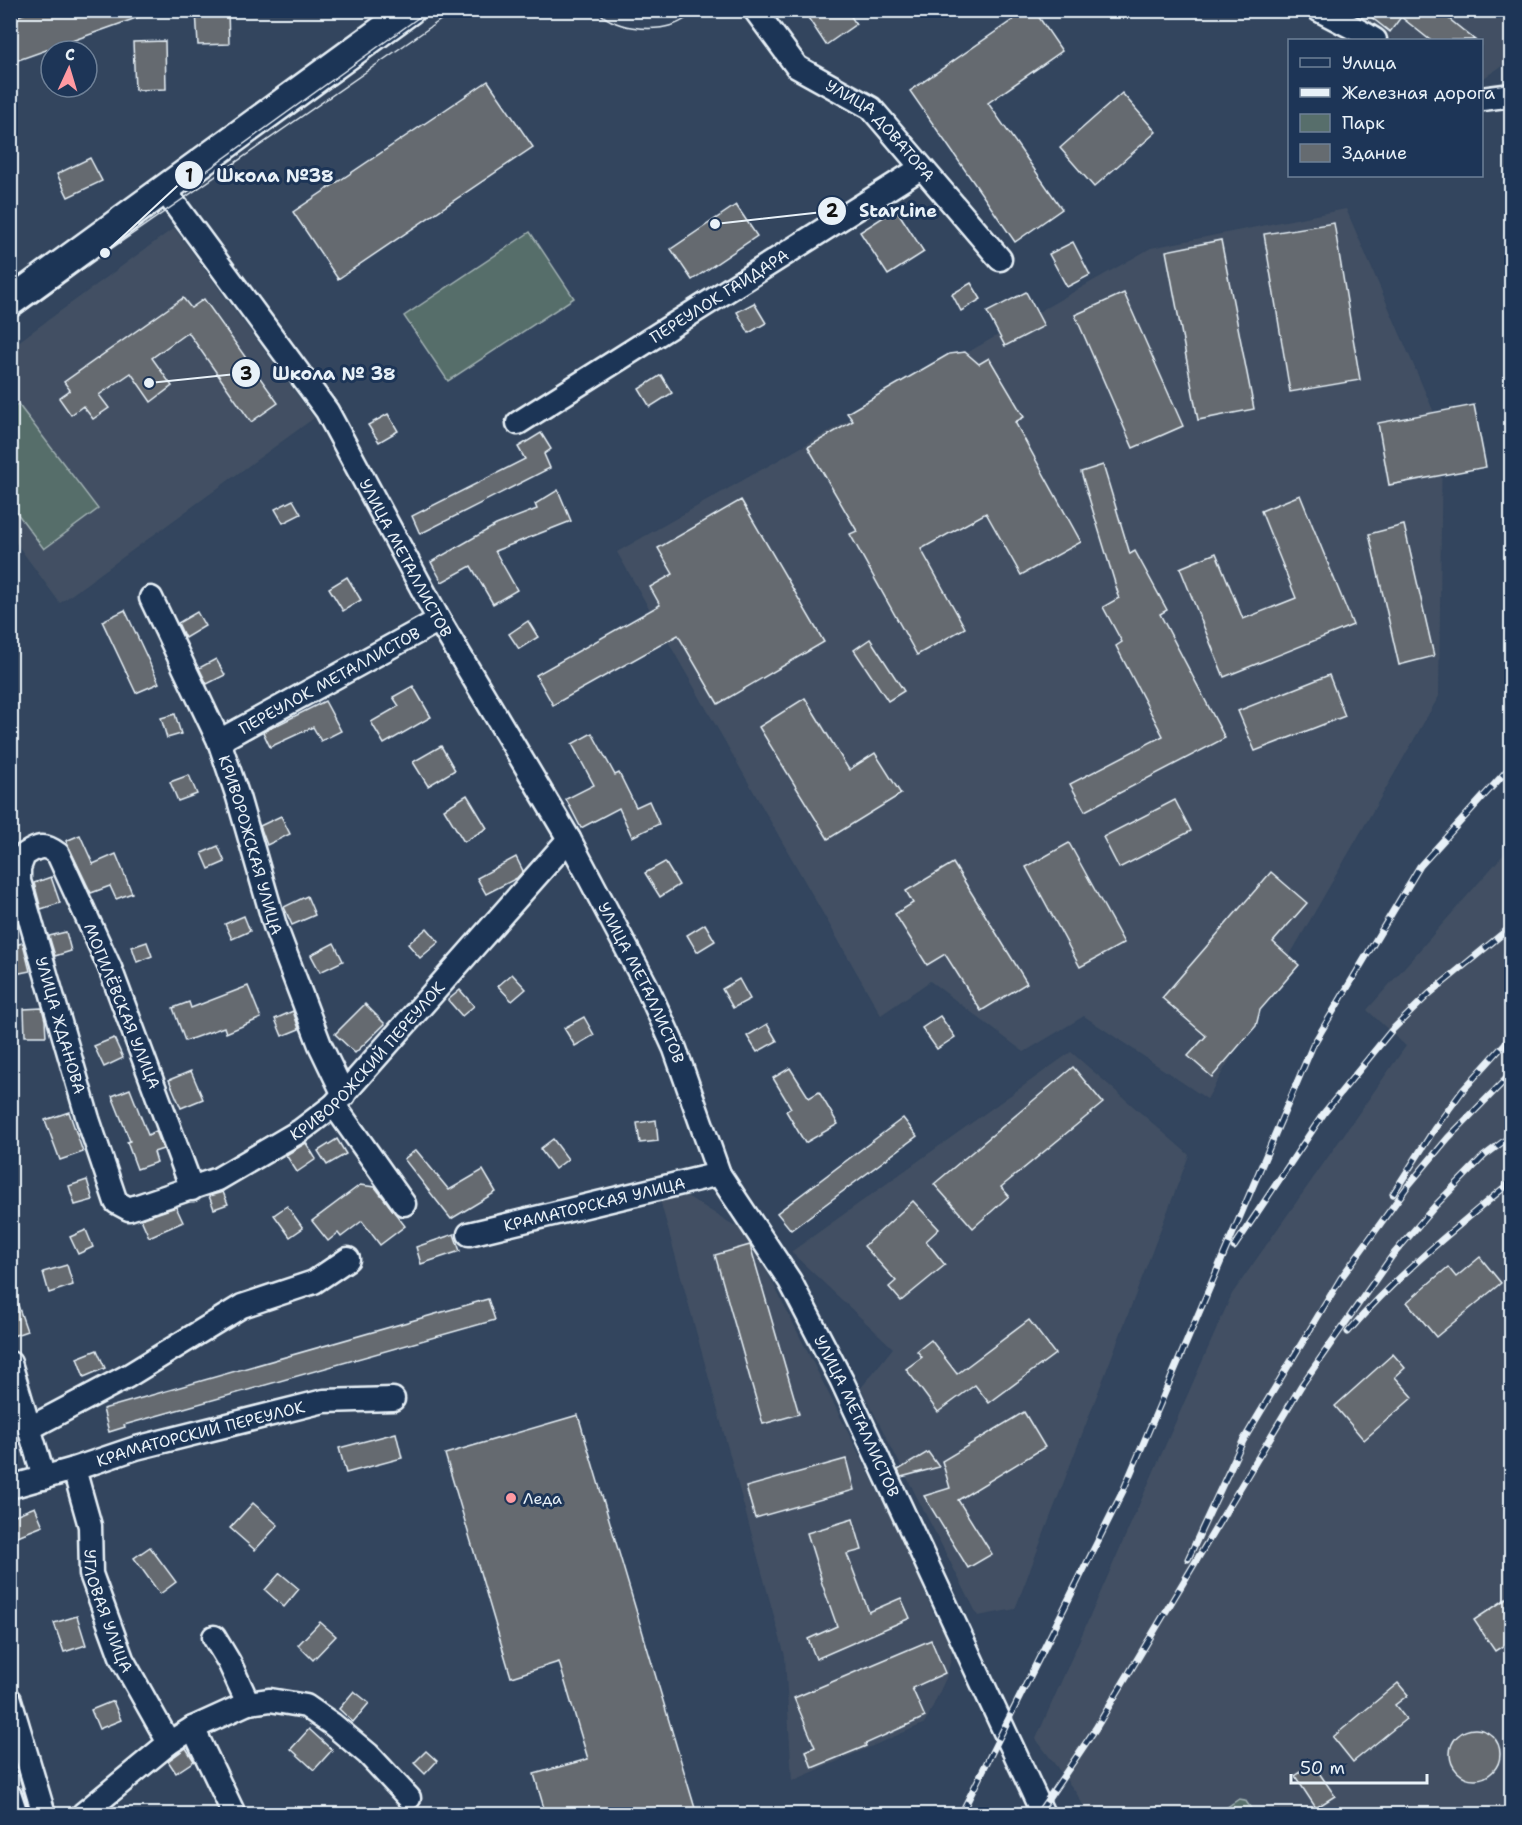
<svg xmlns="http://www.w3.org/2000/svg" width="1522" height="1825" viewBox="0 0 1522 1825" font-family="'Shantell Sans',sans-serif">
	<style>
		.built { fill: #425063 }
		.green { fill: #576e6b; stroke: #a0b0b2; stroke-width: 1.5 }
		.building { fill: #656b70; stroke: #e8f1f8; stroke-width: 1.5 }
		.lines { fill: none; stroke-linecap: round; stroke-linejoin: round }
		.minor-casing { stroke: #e8f1f8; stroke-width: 27 }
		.major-casing { stroke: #e8f1f8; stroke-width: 33 }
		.minor { stroke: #1d3557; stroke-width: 22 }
		.major { stroke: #1d3557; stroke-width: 28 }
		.tram { stroke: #e8f1f8; stroke-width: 1.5 }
		.rail-casing { stroke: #e8f1f8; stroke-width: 7 }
		.rail { stroke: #1d3557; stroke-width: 4.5; stroke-dasharray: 14; stroke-linecap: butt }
		.poi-dot { fill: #ff9aa2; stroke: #1d3557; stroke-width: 2 }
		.labels { text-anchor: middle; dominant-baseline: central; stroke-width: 6; stroke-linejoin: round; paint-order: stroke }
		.street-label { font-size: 16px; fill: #e8f1f8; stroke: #1d3557 }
		.poi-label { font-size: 16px; fill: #e8f1f8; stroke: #1d3557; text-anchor: start }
		.leader { fill: none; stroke: #e8f1f8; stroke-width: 2 }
		.callout-dot { fill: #e8f1f8; stroke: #1d3557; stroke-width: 2 }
		.mark-label { font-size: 18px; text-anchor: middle; font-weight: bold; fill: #111 }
		.callout-label { font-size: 18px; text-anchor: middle; font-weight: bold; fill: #e8f1f8; stroke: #1d3557; stroke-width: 6; stroke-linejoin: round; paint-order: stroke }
	</style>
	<rect width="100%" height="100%" fill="#33455e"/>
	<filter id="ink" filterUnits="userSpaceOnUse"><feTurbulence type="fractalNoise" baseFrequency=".0167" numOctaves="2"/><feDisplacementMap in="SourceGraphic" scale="12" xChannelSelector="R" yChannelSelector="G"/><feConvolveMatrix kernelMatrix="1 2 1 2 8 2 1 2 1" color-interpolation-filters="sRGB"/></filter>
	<g filter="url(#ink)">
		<g class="built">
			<polygon points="1345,11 1511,11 1511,60 1482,79 1482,40 1392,40"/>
			<polygon points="1346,209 1442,431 1439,696 1207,1099 1084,1016 1024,1052 930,981 881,1015 617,552 1151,248"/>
			<polygon points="174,228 314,418 60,603 11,536 10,348"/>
			<polygon points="1511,846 1511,1814 1088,1814 1077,1794 1036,1739 1232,1294 1406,1046 1367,1010"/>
			<polygon points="1071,1052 1189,1155 1015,1609 978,1616 861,1388 893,1348 791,1252"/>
			<polygon points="677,1190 748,1234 907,1549 934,1615 952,1644 951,1659 946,1678 925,1723 792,1781 785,1656 659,1196"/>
		</g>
		<g class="green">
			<polygon points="530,232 574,298 448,381 404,316"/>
			<polygon points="18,404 98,509 44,549 11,505 11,410"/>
			<polygon points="1239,1799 1245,1800 1255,1814 1221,1814 1223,1810"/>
		</g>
		<g class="building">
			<polygon points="34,10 152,10 153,12 10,63 10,19"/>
			<polygon points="196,10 228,10 229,44 198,45"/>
			<polygon points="803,10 847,10 856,24 826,45"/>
			<polygon points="1027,10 1034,10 1062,51 988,103 1062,209 1015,242 910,91"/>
			<polygon points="1362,10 1438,10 1475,40 1430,40 1401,17 1390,32"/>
			<polygon points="165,41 166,89 135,90 133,42"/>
			<polygon points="488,81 533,147 338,279 293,212"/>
			<polygon points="1122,93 1156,132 1094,187 1060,148"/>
			<polygon points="90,158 102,181 68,197 57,174"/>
			<polygon points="736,205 757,236 692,280 671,249"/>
			<polygon points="896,209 924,252 888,275 860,232"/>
			<polygon points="1334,223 1360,380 1290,392 1264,234"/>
			<polygon points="1221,240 1254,409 1198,420 1166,251"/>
			<polygon points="1073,242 1090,275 1067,287 1049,254"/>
			<polygon points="971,283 981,299 961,311 952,294"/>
			<polygon points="1026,292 1044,326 1005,346 987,312"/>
			<polygon points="1124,293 1183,426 1133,448 1075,315"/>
			<polygon points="183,298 191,308 204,299 278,403 251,422 188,332 152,358 172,386 151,402 131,373 99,395 109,408 93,419 83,406 71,415 59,398 70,390 64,382"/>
			<polygon points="754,303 766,323 749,333 737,312"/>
			<polygon points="965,352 979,364 989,358 1024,417 1015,422 1081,542 1021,575 986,513 921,549 965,628 917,655 850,534 857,531 808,447 853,421 847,413 949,354"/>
			<polygon points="661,375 672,393 650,407 639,389"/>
			<polygon points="1474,405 1486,467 1389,485 1378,423"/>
			<polygon points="388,414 398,431 379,442 368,425"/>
			<polygon points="541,433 551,449 544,454 550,468 420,534 412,516 525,459 518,447"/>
			<polygon points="1103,465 1130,554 1135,551 1167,610 1160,614 1225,738 1085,811 1070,784 1163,736 1116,646 1122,642 1103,607 1119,598 1117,594 1118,593 1081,472"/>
			<polygon points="558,490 571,521 495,551 517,590 493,604 471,566 442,582 431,562 496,525 537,509 535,504"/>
			<polygon points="1300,495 1353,625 1224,677 1180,568 1216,553 1243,619 1296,598 1261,511"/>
			<polygon points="293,500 301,514 283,523 275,509"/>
			<polygon points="741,500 824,642 718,704 678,635 553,705 536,675 660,605 650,587 673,574 658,548"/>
			<polygon points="1404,525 1434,656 1399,665 1369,534"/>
			<polygon points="347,577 361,600 343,611 329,588"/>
			<polygon points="125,610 159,683 136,693 102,621"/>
			<polygon points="197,612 205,626 185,638 178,623"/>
			<polygon points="528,621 538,637 519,649 509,634"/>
			<polygon points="870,639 904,691 888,701 854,650"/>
			<polygon points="216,659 225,675 207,684 199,668"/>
			<polygon points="1329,675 1345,716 1255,751 1238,711"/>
			<polygon points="413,686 431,717 384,744 371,722 399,706 393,697"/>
			<polygon points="805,698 849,770 875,753 901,794 828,839 759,727"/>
			<polygon points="325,701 341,731 321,741 313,727 270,747 263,732"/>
			<polygon points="175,714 181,734 167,738 161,718"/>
			<polygon points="592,733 615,775 619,773 636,807 649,801 659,824 632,837 619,808 581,828 566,799 594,785 572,744"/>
			<polygon points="441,746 455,770 428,786 413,762"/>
			<polygon points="189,775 197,794 178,801 170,782"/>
			<polygon points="467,795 487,828 464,842 444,809"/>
			<polygon points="1175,800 1191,831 1119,868 1103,837"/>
			<polygon points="281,816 290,834 267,845 260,826"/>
			<polygon points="80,835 93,864 116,854 132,893 116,899 110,886 91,893 66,841"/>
			<polygon points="1069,843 1124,943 1080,967 1026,867"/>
			<polygon points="218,846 225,862 209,869 202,853"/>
			<polygon points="516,857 523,871 517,878 486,894 477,878"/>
			<polygon points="665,862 679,885 660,897 645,873"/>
			<polygon points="953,863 1027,983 981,1011 945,954 927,965 895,914 913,903 906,891"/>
			<polygon points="1271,872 1307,903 1273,942 1299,965 1260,1010 1256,1026 1212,1077 1188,1056 1206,1036 1162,998"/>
			<polygon points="51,877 60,903 41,909 34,883"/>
			<polygon points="307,896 315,915 292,925 284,907"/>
			<polygon points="244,916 250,931 232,939 225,924"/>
			<polygon points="705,924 715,941 697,952 687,935"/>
			<polygon points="427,928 439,942 420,958 408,944"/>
			<polygon points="66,932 71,951 55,956 49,936"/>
			<polygon points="147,942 152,956 137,962 132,947"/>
			<polygon points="23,943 30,971 10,975 10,946"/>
			<polygon points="334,943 343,961 320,972 311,955"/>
			<polygon points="512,974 526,989 512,1001 498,986"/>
			<polygon points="739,979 750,999 733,1008 722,989"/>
			<polygon points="248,986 261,1018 226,1033 224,1027 185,1041 173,1008 189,1002 191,1008"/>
			<polygon points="460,990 474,1006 462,1016 448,1000"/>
			<polygon points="365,1004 385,1024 355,1053 335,1034"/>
			<polygon points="42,1008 45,1020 46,1036 25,1036 24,1009"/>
			<polygon points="293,1011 299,1029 282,1036 275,1019"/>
			<polygon points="940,1016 955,1037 937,1049 922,1028"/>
			<polygon points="584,1017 594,1035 575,1046 564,1028"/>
			<polygon points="767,1024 777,1041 757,1052 747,1036"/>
			<polygon points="114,1038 123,1058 104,1067 94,1046"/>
			<polygon points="1073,1067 1103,1103 1001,1187 1009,1196 973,1228 934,1184"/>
			<polygon points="790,1068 809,1098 819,1092 838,1124 805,1143 786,1111 791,1108 773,1078"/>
			<polygon points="191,1071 203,1099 181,1108 169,1080"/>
			<polygon points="130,1089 148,1135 156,1131 163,1149 154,1152 157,1162 137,1169 127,1142 130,1141 112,1096"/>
			<polygon points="69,1112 83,1152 60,1160 45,1120"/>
			<polygon points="903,1118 917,1136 791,1230 777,1213"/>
			<polygon points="656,1120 658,1141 640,1143 637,1123"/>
			<polygon points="337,1139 346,1154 327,1165 318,1151"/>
			<polygon points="553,1139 568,1159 555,1169 540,1149"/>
			<polygon points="306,1143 316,1159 297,1172 286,1155"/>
			<polygon points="416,1150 449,1190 483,1170 496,1192 451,1219 404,1159"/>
			<polygon points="87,1180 93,1200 75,1205 69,1186"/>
			<polygon points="360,1185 375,1187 405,1226 380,1245 362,1221 341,1237 338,1233 328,1241 312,1221"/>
			<polygon points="223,1192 228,1204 214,1209 209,1196"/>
			<polygon points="913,1201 939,1229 926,1241 945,1265 901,1301 889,1287 896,1281 864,1246"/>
			<polygon points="287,1206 303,1228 290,1237 274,1215"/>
			<polygon points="176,1207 183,1222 149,1237 141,1219"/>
			<polygon points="86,1230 93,1247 78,1254 70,1237"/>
			<polygon points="454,1234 460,1251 421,1264 416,1247"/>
			<polygon points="750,1245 799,1414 763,1424 715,1255"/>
			<polygon points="1480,1257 1501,1283 1436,1337 1407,1302 1448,1267 1456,1277"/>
			<polygon points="67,1265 73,1285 49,1293 43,1272"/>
			<polygon points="13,1291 27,1331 10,1337 10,1292"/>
			<polygon points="488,1299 495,1320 124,1425 125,1427 109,1432 103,1409"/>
			<polygon points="1029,1320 1055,1354 989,1403 975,1385 938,1412 906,1369 922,1357 917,1351 931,1340 957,1374"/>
			<polygon points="97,1350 105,1368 84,1377 77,1358"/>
			<polygon points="1393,1354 1405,1368 1395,1377 1413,1397 1364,1440 1335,1406"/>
			<polygon points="1024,1412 1045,1447 958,1500 992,1554 968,1568 924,1496 950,1488 942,1461"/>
			<polygon points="578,1415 697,1815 546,1815 534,1774 588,1759 559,1662 511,1677 445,1454"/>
			<polygon points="396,1433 402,1458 346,1473 339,1448"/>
			<polygon points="928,1452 939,1467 901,1477 898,1470"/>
			<polygon points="846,1459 854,1490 755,1518 746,1487"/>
			<polygon points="253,1503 278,1525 255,1550 230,1528"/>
			<polygon points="35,1507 43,1526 15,1537 10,1527 10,1517"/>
			<polygon points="853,1519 862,1550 847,1554 869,1612 901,1598 910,1618 816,1659 808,1639 837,1626 820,1578 821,1578 807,1533"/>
			<polygon points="150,1547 176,1582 160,1594 134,1558"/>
			<polygon points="280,1573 299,1589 284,1607 265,1590"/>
			<polygon points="1512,1595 1512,1640 1495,1651 1474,1620"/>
			<polygon points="77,1616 86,1645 64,1652 54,1623"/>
			<polygon points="320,1622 336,1636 313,1660 298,1645"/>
			<polygon points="931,1640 945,1673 912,1688 925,1717 865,1744 866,1746 812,1768 806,1751 815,1747 794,1698"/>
			<polygon points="1398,1683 1408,1695 1395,1705 1406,1719 1353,1762 1333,1737"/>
			<polygon points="354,1691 369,1703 353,1722 339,1709"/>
			<polygon points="113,1701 121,1720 99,1729 91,1710"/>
			<circle cx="1475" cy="1754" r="25"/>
			<polygon points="309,1729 332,1750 314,1770 291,1749"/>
			<polygon points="186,1748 194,1761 176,1773 168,1761"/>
			<polygon points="426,1751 437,1761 425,1774 414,1763"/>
			<polygon points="1313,1764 1335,1796 1316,1808 1295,1776"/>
		</g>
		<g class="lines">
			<defs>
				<g id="minor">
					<path id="s1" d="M755,10L797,67L871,108L1000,259"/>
					<polyline points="1319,10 1367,35 1375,40"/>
					<polyline points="1482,99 1512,95"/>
					<path id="s2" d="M165,191L327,411L439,620L569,839L646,985L675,1049L719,1174L790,1281L842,1381L1043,1814"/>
					<path id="s3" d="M518,423L921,168"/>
					<path id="s4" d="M151,598L219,741L238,797L275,926L320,1045L344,1095"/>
					<path id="s5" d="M219,741L439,620"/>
					<polyline points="334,1105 404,1204"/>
					<path id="s6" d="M192,1189L110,968L58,854C44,843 38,846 24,855L19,868V881L88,1119L116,1202L129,1209L218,1179L300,1131L334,1105L569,839"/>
					<path id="s7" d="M469,1234L719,1174"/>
					<polyline points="10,1363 44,1478"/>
					<polyline points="30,1428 128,1376 242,1306 314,1282 348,1259"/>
					<path id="s8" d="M74,1469L90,1526L91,1574L122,1659L169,1743"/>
					<path id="s9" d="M10,1487L74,1469L136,1448L324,1401L393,1399"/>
					<polyline points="214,1637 229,1662 248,1703 270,1700 306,1706 332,1724 368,1754 409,1798"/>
					<polyline points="10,1700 44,1814"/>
					<polyline points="193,1728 234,1814"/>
					<polyline points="10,1796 16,1814"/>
					<polyline points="83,1814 169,1743 193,1728 248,1703"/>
				</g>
				<polyline id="major" points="10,302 410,10"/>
			</defs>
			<use href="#minor" class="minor-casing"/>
			<use href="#major" class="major-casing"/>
			<use href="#minor" class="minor"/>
			<use href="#major" class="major"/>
			<g class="tram">
				<path d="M597,10C613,29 650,32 673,25C682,22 689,17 697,10"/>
				<polyline points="183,188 429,10"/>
				<polyline points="10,322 105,253 455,10"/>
				<polyline points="10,1746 30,1814"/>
			</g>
			<defs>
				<g id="rail">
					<polyline points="1393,1194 1435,1128 1463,1090 1512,1036"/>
					<polyline points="1234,1247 1324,1113 1391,1031 1429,994 1512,926"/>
					<path d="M1348,1332C1397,1275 1454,1229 1512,1181"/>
					<polyline points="1188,1559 1243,1441 1341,1278 1407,1187 1448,1138 1512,1073"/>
					<polyline points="961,1814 1123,1491 1313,1045 1420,866 1512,765"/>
					<polyline points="1038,1814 1096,1728 1301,1386 1392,1256 1436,1205 1484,1156 1512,1135"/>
				</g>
			</defs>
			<use href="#rail" class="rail-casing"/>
			<use href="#rail" class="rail"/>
		</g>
	</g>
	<circle class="poi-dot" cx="511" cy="1498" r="6"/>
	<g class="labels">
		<g class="street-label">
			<text stroke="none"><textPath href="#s1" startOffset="177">УЛИЦА ДОВАТОРА</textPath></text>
			<text stroke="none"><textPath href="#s3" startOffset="238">ПЕРЕУЛОК ГАЙДАРА</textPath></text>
			<text stroke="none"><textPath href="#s2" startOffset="440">УЛИЦА МЕТАЛЛИСТОВ</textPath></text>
			<text stroke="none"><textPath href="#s5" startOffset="126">ПЕРЕУЛОК МЕТАЛЛИСТОВ</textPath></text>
			<text stroke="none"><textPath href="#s4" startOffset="267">КРИВОРОЖСКАЯ УЛИЦА</textPath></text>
			<text stroke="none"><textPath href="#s2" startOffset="926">УЛИЦА МЕТАЛЛИСТОВ</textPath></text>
			<text transform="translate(122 1006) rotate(68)">МОГИЛЁВСКАЯ УЛИЦА</text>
			<text stroke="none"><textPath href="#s6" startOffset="576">УЛИЦА ЖДАНОВА</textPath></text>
			<text stroke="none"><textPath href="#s6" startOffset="1062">КРИВОРОЖСКИЙ ПЕРЕУЛОК</textPath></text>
			<text stroke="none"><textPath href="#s7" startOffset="129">КРАМАТОРСКАЯ УЛИЦА</textPath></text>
			<text stroke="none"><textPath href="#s2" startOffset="1412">УЛИЦА МЕТАЛЛИСТОВ</textPath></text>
			<text stroke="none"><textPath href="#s9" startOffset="198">КРАМАТОРСКИЙ ПЕРЕУЛОК</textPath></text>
			<text stroke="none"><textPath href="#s8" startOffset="147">УГЛОВАЯ УЛИЦА</textPath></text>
		</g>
		<g class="poi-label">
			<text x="523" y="1498">Леда</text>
		</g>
	</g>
	<path class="leader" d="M105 253L189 175M715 224L832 211M149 383L246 373"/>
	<g class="callout-dot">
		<circle cx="105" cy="253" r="6"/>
		<circle cx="715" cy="224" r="6"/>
		<circle cx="149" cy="383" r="6"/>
		<circle cx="189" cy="175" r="15"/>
		<circle cx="832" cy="211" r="15"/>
		<circle cx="246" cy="373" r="15"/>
	</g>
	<g class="mark-label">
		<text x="189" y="182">1</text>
		<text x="832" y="217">2</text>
		<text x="246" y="380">3</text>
	</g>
	<g class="callout-label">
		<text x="275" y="182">Школа №38</text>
		<text x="898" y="217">StarLine</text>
		<text x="334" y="380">Школа № 38</text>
	</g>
	<rect width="1522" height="1825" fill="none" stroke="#1d3557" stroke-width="36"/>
	<rect x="18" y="18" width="1486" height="1789" fill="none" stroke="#e8f1f8" stroke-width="2" filter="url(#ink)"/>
	<rect x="1288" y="39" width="195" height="138" fill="#1d3557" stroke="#6e8097" stroke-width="1.5"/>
	<rect x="1300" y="58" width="30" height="9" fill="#1d3557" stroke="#6e8097" stroke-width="1.5"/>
	<text x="1342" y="69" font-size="18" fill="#e8f1f8">Улица</text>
	<rect x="1300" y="88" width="30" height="9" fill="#e8f1f8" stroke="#6e8097" stroke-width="1.5"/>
	<text x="1342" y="99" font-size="18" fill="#e8f1f8">Железная дорога</text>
	<rect x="1300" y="114" width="30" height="18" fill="#576e6b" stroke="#6e8097" stroke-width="1.5"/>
	<text x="1342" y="129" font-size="18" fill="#e8f1f8">Парк</text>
	<rect x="1300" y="144" width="30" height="18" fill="#656b70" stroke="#6e8097" stroke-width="1.5"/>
	<text x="1342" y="159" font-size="18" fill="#e8f1f8">Здание</text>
	<g transform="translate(69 69) rotate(4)"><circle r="28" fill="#1d3557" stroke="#6e8097" stroke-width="1.5"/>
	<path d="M0-4.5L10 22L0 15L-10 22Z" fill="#ff9aa2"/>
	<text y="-9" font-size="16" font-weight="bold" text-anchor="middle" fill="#e8f1f8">С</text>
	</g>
	<path d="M1291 1774v9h136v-9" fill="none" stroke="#e8f1f8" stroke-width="3"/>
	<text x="1300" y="1774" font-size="18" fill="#e8f1f8" stroke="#1d3557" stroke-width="4.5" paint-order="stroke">50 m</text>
</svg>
